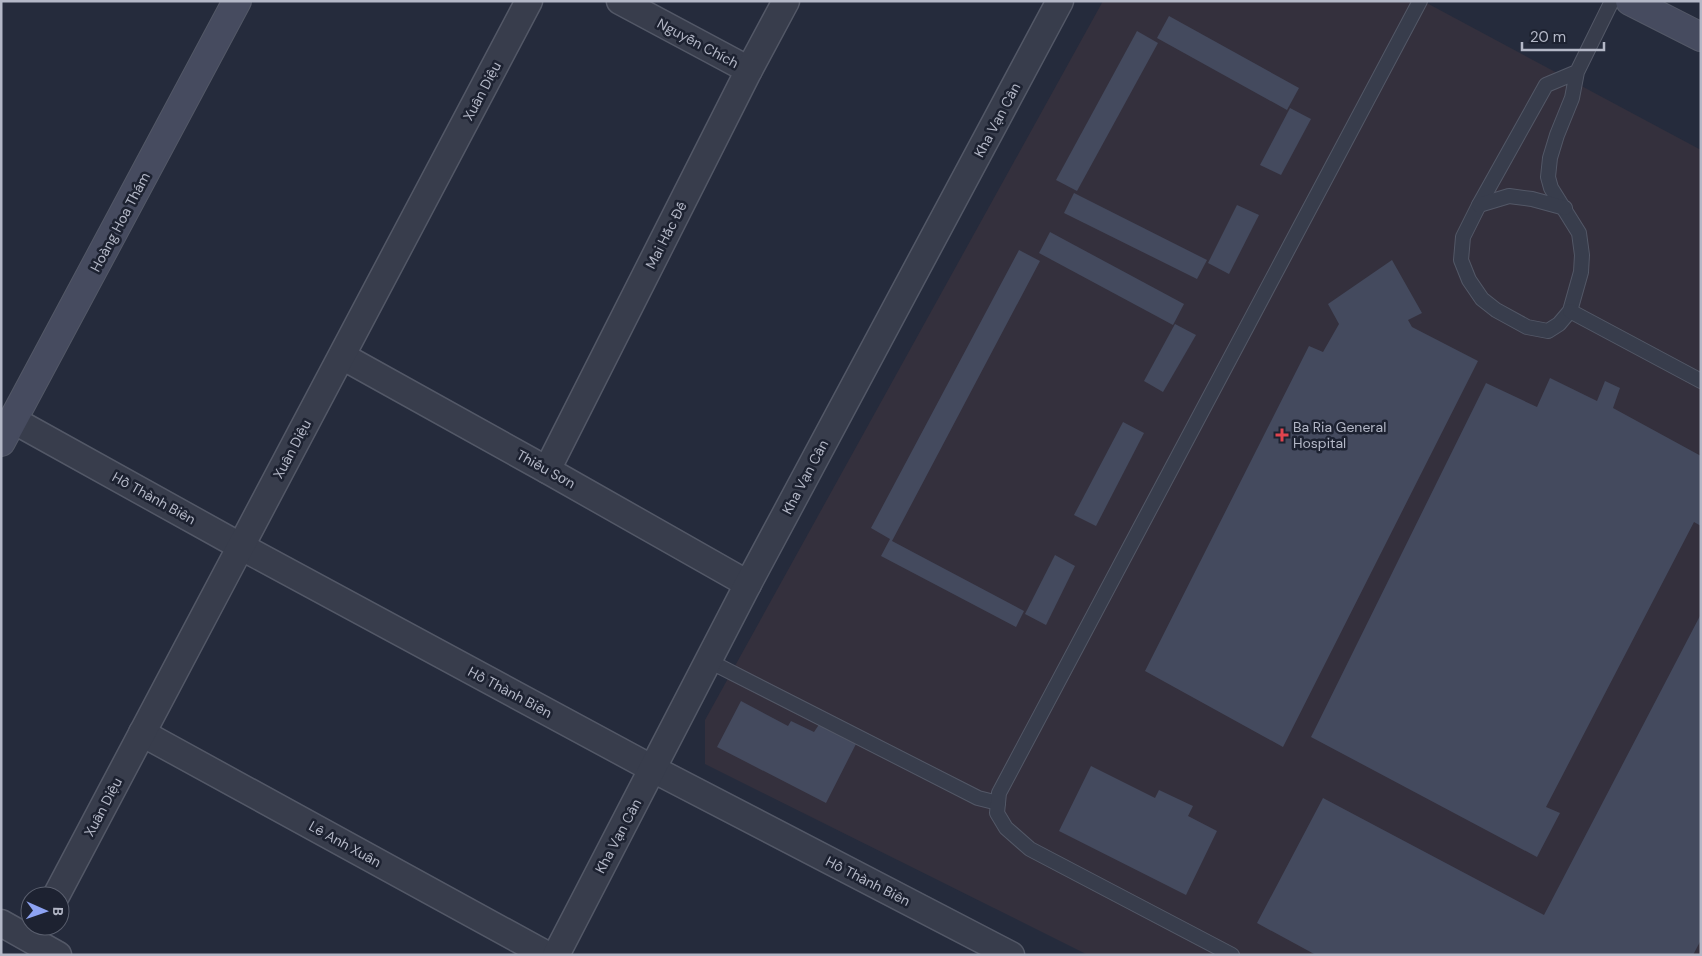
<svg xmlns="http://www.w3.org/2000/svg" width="1702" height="956" viewBox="0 0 1702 956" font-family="'DM Sans',sans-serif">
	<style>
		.medical { fill: #34303d }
		.building { fill: #444a5e }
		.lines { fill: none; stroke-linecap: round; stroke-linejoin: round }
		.lane-casing { stroke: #535867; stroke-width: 16 }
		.street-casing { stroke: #535867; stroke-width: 29 }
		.secondary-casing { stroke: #535867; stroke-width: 30 }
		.lane { stroke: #383d4c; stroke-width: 14 }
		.street { stroke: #383d4c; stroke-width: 26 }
		.secondary { stroke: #464b5f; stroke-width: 28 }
		.health-dot { fill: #e0444e; stroke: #1d2231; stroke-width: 2 }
		.labels { text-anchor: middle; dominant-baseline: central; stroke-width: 5; stroke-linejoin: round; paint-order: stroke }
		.street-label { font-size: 14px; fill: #b4b8c7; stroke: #1d2231 }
		.poi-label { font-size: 14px; fill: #b4b8c7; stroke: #1d2231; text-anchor: start }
	</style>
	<rect width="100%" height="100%" fill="#252b3c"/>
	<polygon class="medical" points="1103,1 1423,1 1701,150 1701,955 1088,955 705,764 705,720"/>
	<g class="building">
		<polygon points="1169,16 1299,88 1287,110 1157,38"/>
		<polygon points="1137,31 1158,43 1077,191 1056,180"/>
		<polygon points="1290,108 1311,119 1281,175 1260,165"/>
		<polygon points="1074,193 1207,260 1197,279 1064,213"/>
		<polygon points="1237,205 1259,215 1229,274 1208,263"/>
		<polygon points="1050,232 1184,304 1173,325 1039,253"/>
		<polygon points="1019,250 1040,261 892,541 1024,611 1016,627 881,556 890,539 871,528"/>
		<polygon points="1392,260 1422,313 1408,320 1412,327 1478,361 1283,747 1145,671 1309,346 1323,352 1339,324 1328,304"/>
		<polygon points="1175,324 1196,335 1163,392 1144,381"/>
		<polygon points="1550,378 1597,401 1605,381 1620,388 1613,408 1701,456 1701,526 1694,522 1546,807 1560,813 1537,857 1311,737 1486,383 1537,407"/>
		<polygon points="1123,422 1144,433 1096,526 1074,515"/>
		<polygon points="1055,555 1075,566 1046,625 1025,614"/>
		<polygon points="1701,614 1701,940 1693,955 1316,955 1257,923 1323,798 1544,915"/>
		<polygon points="741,701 788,726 791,721 814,732 820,723 857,742 826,803 717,747"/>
		<polygon points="1091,766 1155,798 1159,790 1193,806 1188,816 1217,831 1186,895 1059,831"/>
	</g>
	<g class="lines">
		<defs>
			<g id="lane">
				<polyline points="1577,72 1546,85 1479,205 1463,237 1461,260 1469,280 1482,299 1496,310 1527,327 1548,331 1559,324 1570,311 1581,272 1582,255 1579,233 1551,188 1548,177 1550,158 1557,135 1572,98 1577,72 1612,1"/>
				<polyline points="1479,205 1509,196 1532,199 1565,208"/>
				<polyline points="1570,311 1701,381"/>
				<polyline points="709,661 978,798 998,803"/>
				<polyline points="1232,955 1030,849 1006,828 997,813 999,793 1420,1"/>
			</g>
			<g id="street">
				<polyline points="620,1 749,70"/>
				<polyline points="342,356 547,470 748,584"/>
				<polyline points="13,420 240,546 653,769 1011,955"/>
				<polyline points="547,470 749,70 786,1"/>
				<polyline points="142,733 547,955"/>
				<polyline points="56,896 529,1"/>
				<polyline points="1,923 58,955"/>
				<polyline points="556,955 748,584 1060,1"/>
			</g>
			<g id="secondary">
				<polyline points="1630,1 1701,37"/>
				<polyline points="1,442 237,1"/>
			</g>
		</defs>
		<use href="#lane" class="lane-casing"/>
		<use href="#street" class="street-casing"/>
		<use href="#secondary" class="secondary-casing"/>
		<use href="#lane" class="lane"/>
		<use href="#street" class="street"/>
		<use href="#secondary" class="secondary"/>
	</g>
	<path class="health-dot" d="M1279.5 427.5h5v5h5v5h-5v5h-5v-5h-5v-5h5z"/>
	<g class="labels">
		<g class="street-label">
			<text transform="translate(698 43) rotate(28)">Nguyễn Chích</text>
			<text transform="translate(482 91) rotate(-62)">Xuân Diệu</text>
			<text transform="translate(997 120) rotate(-62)">Kha Vạn Cân</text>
			<text transform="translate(120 222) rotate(-62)">Hoàng Hoa Thám</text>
			<text transform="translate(666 235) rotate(-63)">Mai Hắc Đế</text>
			<text transform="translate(292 449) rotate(-62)">Xuân Diệu</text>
			<text transform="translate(546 469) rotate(29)">Thiếu Sơn</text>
			<text transform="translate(805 477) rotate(-62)">Kha Vạn Cân</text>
			<text transform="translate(154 498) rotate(29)">Hồ Thành Biên</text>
			<text transform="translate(510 692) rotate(28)">Hồ Thành Biên</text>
			<text transform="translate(103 807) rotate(-62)">Xuân Diệu</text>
			<text transform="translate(618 836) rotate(-62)">Kha Vạn Cân</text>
			<text transform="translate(345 844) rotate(29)">Lê Anh Xuân</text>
			<text transform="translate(868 881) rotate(27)">Hồ Thành Biên</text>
		</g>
		<g class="poi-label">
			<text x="1293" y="427">Ba Ria General<tspan x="1293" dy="16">Hospital</tspan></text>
		</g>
	</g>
	<rect width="1702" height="956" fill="none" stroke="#b4b8c7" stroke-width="5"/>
	<g transform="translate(45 911) rotate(92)"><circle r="24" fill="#1d2231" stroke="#595e6d"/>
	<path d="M0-4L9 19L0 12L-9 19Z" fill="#8da3f3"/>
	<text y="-8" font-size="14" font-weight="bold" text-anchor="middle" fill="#b4b8c7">B</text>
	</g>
	<path d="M1522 42v8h82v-8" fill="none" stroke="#b4b8c7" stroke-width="2.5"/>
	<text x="1530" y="42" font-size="15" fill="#b4b8c7" stroke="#1d2231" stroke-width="4" paint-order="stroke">20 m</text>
</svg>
